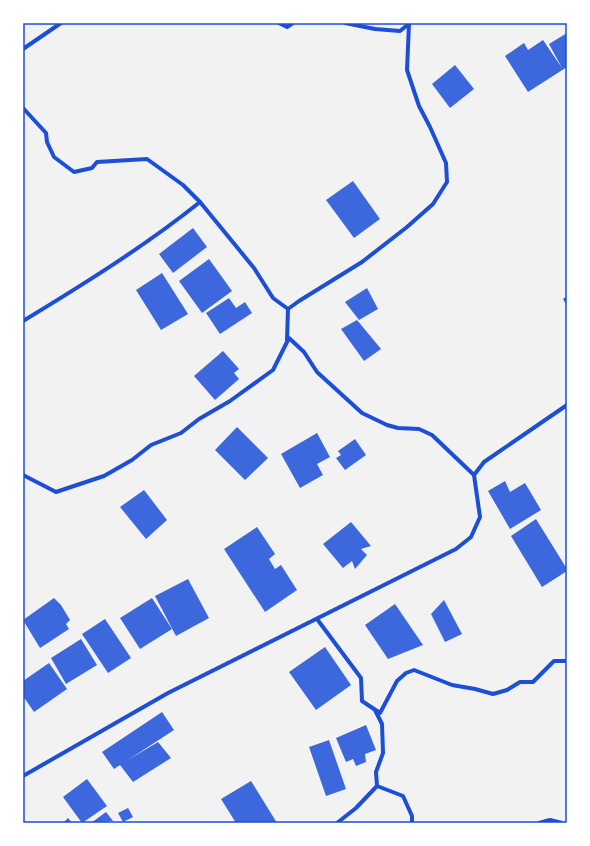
<svg xmlns="http://www.w3.org/2000/svg" width="590" height="846" viewBox="0 0 590 846" font-family="Barlow,sans-serif">
	<rect width="100%" height="100%" fill="#f2f2f2"/>
	<!-- building -->
	<g fill="#3d67dc">
		<polygon points="567,33 567,67 528,92 505,56 524,43 528,50 543,40 562,68 549,44"/>
		<polygon points="455,65 474,89 450,108 432,84"/>
		<polygon points="353,181 380,219 354,238 326,200"/>
		<polygon points="193,228 207,247 173,273 159,254"/>
		<polygon points="209,259 232,291 202,313 179,281"/>
		<polygon points="162,273 188,314 161,330 136,290"/>
		<polygon points="367,288 378,309 359,320 345,302"/>
		<polygon points="567,296 567,306 563,299"/>
		<polygon points="229,298 236,308 245,302 252,313 220,334 206,313"/>
		<polygon points="357,320 381,349 364,361 341,329"/>
		<polygon points="223,351 239,369 234,373 239,379 215,400 194,376"/>
		<polygon points="237,427 268,458 245,480 215,450"/>
		<polygon points="317,433 330,457 317,464 323,475 300,488 281,454"/>
		<polygon points="355,439 366,455 345,470 336,458 341,455 338,451"/>
		<polygon points="505,481 510,492 525,483 541,510 510,529 488,491"/>
		<polygon points="144,490 167,520 146,539 120,507"/>
		<polygon points="536,519 567,569 567,571 542,587 511,536"/>
		<polygon points="351,522 371,546 361,549 367,555 355,569 352,561 343,568 323,544"/>
		<polygon points="257,527 275,554 269,559 275,569 281,565 297,590 265,612 224,549"/>
		<polygon points="188,579 209,618 176,636 155,596"/>
		<polygon points="54,598 61,605 70,620 66,624 69,629 40,648 23,620"/>
		<polygon points="152,598 172,629 140,649 120,618"/>
		<polygon points="444,600 462,634 445,642 431,614"/>
		<polygon points="395,604 423,645 388,659 365,625"/>
		<polygon points="105,619 131,658 108,673 82,634"/>
		<polygon points="81,639 97,665 66,684 51,658"/>
		<polygon points="325,647 351,685 316,710 289,672"/>
		<polygon points="49,663 67,689 34,712 23,696 23,681"/>
		<polygon points="162,712 174,730 128,760 158,742 171,758 133,782 120,765 114,769 102,752"/>
		<polygon points="366,725 376,750 365,754 366,762 356,766 353,759 346,762 336,738"/>
		<polygon points="329,740 346,789 326,796 309,747"/>
		<polygon points="87,779 107,806 82,823 63,797"/>
		<polygon points="251,781 277,823 236,823 221,799"/>
		<polygon points="128,808 133,817 123,822 118,813"/>
		<polygon points="106,812 113,821 91,823"/>
		<polygon points="68,818 72,823 63,823"/>
	</g>
	<g fill="none" stroke-linecap="round" stroke-linejoin="round">
		<!-- minor -->
		<g stroke="#1d4ed8" stroke-width="4">
			<polyline points="279,23 287,27 293,23"/>
			<polyline points="345,23 375,29 400,31 410,23"/>
			<polyline points="23,49 61,23"/>
			<path d="M23,108L46,133L47,142L54,157L74,172L92,168L97,162L147,159L183,185L200,202C145,246 84,284 23,321"/>
			<polyline points="200,202 254,268 273,298 288,309 287,340"/>
			<polyline points="288,309 299,301 362,262 407,227 433,204 447,182 446,163 430,127 419,106 407,70 409,24"/>
			<polyline points="23,475 56,492 104,476 132,460 151,445 181,433 199,419 230,401 273,370 289,338 304,352 317,372 362,413 387,425 398,428 419,429 432,435 474,475"/>
			<polyline points="317,619 361,678 362,701 380,713 397,681 406,673 414,670 452,685 475,689 493,694 507,690 520,682 533,682 554,661 567,661"/>
			<polyline points="23,776 168,693 456,549 471,537 480,517 474,475 484,462 567,405"/>
			<polyline points="377,786 403,796 412,816 412,823"/>
			<polyline points="337,823 356,808 377,786 376,772 383,753 382,724 375,710"/>
			<polyline points="539,823 550,820 562,823"/>
		</g>
	</g>
	<!-- border -->
	<rect width="590" height="846" fill="none" stroke="#ffffff" stroke-width="48"/>
	<rect x="24" y="24" width="542" height="798" fill="none" stroke="#1d4ed8" stroke-width="1.5"/>
</svg>
